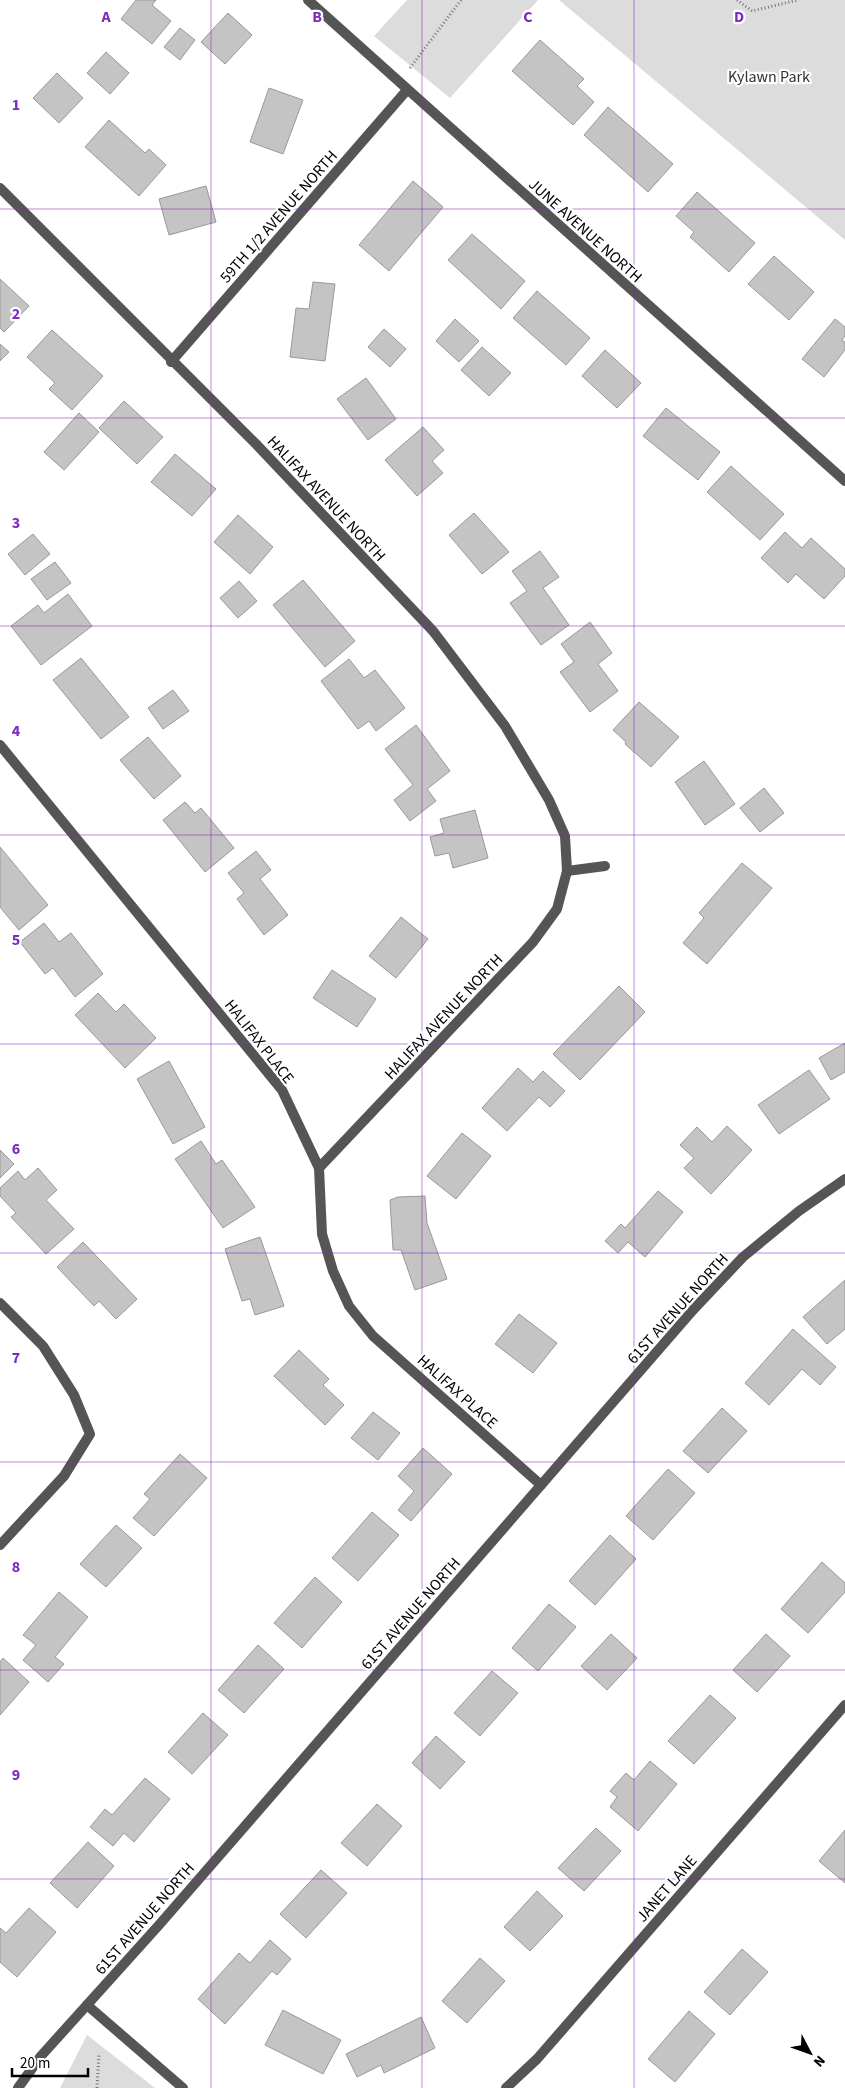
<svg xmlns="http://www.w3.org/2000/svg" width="845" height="2088" viewBox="0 0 845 2088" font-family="'Source Sans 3',sans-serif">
	<rect width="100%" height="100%" fill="#fff"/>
	<!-- green -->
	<g fill="#dcdcdc">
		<polygon points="407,0 538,0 450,98 374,36"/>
		<polygon points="559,0 845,0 845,240"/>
		<polygon points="87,2035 155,2088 60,2088"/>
	</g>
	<!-- building -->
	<g fill="#c4c4c4" stroke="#999">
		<polygon points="136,0 156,0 152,5 171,21 152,44 121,19"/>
		<polygon points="228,13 252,35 225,64 201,42"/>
		<polygon points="180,28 195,40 180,60 164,47"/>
		<polygon points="540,40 584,79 577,86 594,102 573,125 512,71"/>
		<polygon points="106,52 129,73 110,94 87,73"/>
		<polygon points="57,73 83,98 59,123 33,98"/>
		<polygon points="269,88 303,100 283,154 250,142"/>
		<polygon points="608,107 673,164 648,192 584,135"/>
		<polygon points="109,120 145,153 149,149 166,165 139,196 85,147"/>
		<polygon points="413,181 443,207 389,271 359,245"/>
		<polygon points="206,186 216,222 169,235 159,199"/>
		<polygon points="697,192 755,243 729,272 690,237 694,232 676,216"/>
		<polygon points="472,234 525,281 501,309 448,260"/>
		<polygon points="774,256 814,292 789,320 748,284"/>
		<polygon points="0,279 29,306 4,332 0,328"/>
		<polygon points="313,282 335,284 325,361 290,357 296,308 309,309"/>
		<polygon points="537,291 590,338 566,365 513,318"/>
		<polygon points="455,319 479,341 459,362 436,341"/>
		<polygon points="835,319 845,327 845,336 842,340 845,342 845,350 824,377 802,359"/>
		<polygon points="384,329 406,349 390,367 368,347"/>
		<polygon points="52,330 103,376 72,410 49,389 55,383 27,357"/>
		<polygon points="0,344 9,352 0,361"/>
		<polygon points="482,347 511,373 489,396 461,370"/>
		<polygon points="605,350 641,383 617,408 582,376"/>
		<polygon points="366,378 396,419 368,440 337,399"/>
		<polygon points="124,401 163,437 137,464 99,428"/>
		<polygon points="666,408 720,452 698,480 643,436"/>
		<polygon points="79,413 99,432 64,470 44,452"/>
		<polygon points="423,427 444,450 432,461 443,473 417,496 385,460"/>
		<polygon points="175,454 216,489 192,516 151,482"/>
		<polygon points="731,466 784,514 760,540 707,492"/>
		<polygon points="474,513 509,552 482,574 449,535"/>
		<polygon points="238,515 273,547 250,574 214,542"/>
		<polygon points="785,532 802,548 811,538 845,569 845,576 824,599 796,574 788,583 761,558"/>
		<polygon points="33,534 50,554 25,575 8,554"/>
		<polygon points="540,551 559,577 543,588 569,625 541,645 510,603 527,591 512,571"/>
		<polygon points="55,562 71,583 47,600 31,579"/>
		<polygon points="303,580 355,641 325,667 273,605"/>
		<polygon points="239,581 257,601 238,618 220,598"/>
		<polygon points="68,594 92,626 41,665 11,626 38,605 44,613"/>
		<polygon points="590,622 612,653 598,664 618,691 590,712 560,672 574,662 561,644"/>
		<polygon points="81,658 129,717 101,739 53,680"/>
		<polygon points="349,659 364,678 375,670 405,708 376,731 369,721 358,729 321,681"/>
		<polygon points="173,690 189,711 163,729 148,708"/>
		<polygon points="639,702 679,737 651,767 625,744 626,742 613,730"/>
		<polygon points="416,725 450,771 427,789 436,801 410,821 394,800 413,785 385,749"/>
		<polygon points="148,737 181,776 154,799 120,760"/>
		<polygon points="704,761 735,804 705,825 675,782"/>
		<polygon points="764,788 784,813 760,832 740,808"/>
		<polygon points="185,802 195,813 201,808 234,848 205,872 163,820"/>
		<polygon points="475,810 488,858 453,868 449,853 435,856 430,837 444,833 440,819"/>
		<polygon points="0,847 48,905 19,930 0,907"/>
		<polygon points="256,851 271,870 260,879 288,915 264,935 237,899 244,893 228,873"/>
		<polygon points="742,863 772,888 707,964 683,943 704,918 699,913"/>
		<polygon points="401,917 428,939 396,978 369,956"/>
		<polygon points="44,923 59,942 71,933 103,974 75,997 53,968 45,974 20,942"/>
		<polygon points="332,970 376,999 357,1027 313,998"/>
		<polygon points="619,986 645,1012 580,1080 553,1054"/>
		<polygon points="98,993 116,1012 124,1004 156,1038 125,1068 75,1015"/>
		<polygon points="845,1043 845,1072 831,1080 819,1058"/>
		<polygon points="169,1061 205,1127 173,1144 137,1079"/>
		<polygon points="518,1068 533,1082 543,1071 565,1091 550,1107 539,1097 507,1131 482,1108"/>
		<polygon points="809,1070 830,1099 779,1134 758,1105"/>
		<polygon points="727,1126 752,1150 711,1194 684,1168 694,1158 680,1145 697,1127 712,1142"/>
		<polygon points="462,1133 491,1156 456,1199 427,1176"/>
		<polygon points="201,1141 216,1164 222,1160 255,1207 223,1228 175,1159"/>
		<polygon points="0,1150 14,1164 0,1178"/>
		<polygon points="38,1168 57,1190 46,1200 74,1229 46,1254 11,1217 16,1213 0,1196 0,1188 18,1171 25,1180"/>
		<polygon points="658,1191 683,1212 645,1257 628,1242 618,1253 605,1241 621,1224 625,1228"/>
		<polygon points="425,1196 427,1223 447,1279 415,1290 401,1250 393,1250 390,1200 398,1197"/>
		<polygon points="260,1237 284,1306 255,1315 250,1299 242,1301 225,1249"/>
		<polygon points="83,1242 137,1299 116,1319 99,1301 94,1306 57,1267"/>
		<polygon points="845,1280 845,1329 827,1344 803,1317"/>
		<polygon points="519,1314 557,1343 533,1373 495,1344"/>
		<polygon points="793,1329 836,1367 820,1385 802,1369 769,1405 745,1383"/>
		<polygon points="299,1350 329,1379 323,1385 344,1405 325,1425 274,1376"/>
		<polygon points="722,1408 747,1431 708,1473 683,1451"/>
		<polygon points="373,1412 400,1433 378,1460 351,1438"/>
		<polygon points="423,1448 452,1474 411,1521 398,1510 414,1491 398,1476"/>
		<polygon points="180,1454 207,1478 154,1536 133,1518 150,1499 144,1494"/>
		<polygon points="668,1469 695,1493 653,1540 626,1516"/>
		<polygon points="372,1512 399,1535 358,1581 332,1558"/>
		<polygon points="116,1525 142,1548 106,1587 80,1564"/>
		<polygon points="610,1535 636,1559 595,1605 569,1581"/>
		<polygon points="822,1562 845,1583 845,1592 808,1633 781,1609"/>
		<polygon points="315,1577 342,1602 302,1648 274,1623"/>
		<polygon points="59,1592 88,1617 55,1657 64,1664 48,1682 23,1660 36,1645 23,1635"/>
		<polygon points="549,1604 576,1627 538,1671 512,1648"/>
		<polygon points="611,1634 637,1658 607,1690 581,1666"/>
		<polygon points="766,1634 790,1656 757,1692 733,1670"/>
		<polygon points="258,1645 284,1669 244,1713 218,1690"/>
		<polygon points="3,1658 29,1682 0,1715 0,1662"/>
		<polygon points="492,1671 518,1693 480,1736 454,1713"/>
		<polygon points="710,1695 736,1718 694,1764 668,1741"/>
		<polygon points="203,1713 228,1735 192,1774 168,1752"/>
		<polygon points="436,1736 465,1762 440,1789 412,1763"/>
		<polygon points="650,1761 677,1784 638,1831 610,1807 617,1797 610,1791 626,1773 634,1780"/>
		<polygon points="145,1778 170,1799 134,1842 124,1833 113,1846 90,1827 105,1809 112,1815"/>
		<polygon points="377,1804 402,1826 367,1866 341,1843"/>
		<polygon points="596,1828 621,1851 584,1891 558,1868"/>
		<polygon points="845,1830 845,1883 819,1861"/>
		<polygon points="88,1842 114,1866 77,1908 50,1883"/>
		<polygon points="321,1870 347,1893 306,1938 280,1914"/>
		<polygon points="537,1891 563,1916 530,1951 504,1927"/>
		<polygon points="29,1908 56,1932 17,1977 0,1962 0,1928 6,1933"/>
		<polygon points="270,1940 291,1959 277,1975 272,1971 225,2024 198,1999 239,1953 250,1963"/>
		<polygon points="742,1949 768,1972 730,2015 704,1992"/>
		<polygon points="480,1958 505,1981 467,2023 442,2001"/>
		<polygon points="283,2010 341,2040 323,2074 265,2045"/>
		<polygon points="689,2011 715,2034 675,2082 648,2059"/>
		<polygon points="421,2017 435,2048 384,2073 381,2065 357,2077 346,2054"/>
	</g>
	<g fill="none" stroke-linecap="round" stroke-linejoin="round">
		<!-- path -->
		<g stroke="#777" stroke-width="3" stroke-dasharray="1 2.5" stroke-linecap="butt">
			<polyline points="737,0 752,11 798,0"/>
			<polyline points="410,68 461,0"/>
			<polyline points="97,2088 99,2053"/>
		</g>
		<!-- minor -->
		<g stroke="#555" stroke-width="10">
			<polyline points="0,188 256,444 433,631 505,726 549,800 565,836 567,871 557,909 533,942 319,1168"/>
			<polyline points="171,362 407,90"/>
			<polyline points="0,745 282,1090 319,1168 322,1234 333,1271 349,1306 373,1336 541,1485"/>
			<polyline points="567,871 605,866"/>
			<polyline points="0,1303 43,1346 74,1395 90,1434 64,1476 0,1545"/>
			<polyline points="87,2005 183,2088"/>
			<polyline points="18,2088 41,2056 159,1925 693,1310 743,1257 799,1211 845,1179"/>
			<polyline points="506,2088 537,2059 845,1705"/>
		</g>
		<!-- tertiary -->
		<polyline stroke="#555" stroke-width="10" points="308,0 845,481"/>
	</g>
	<!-- grid -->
	<path fill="none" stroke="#7b2cbf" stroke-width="1" stroke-opacity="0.55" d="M211,0V2088M422,0V2088M634,0V2088M0,209H845M0,418H845M0,626H845M0,835H845M0,1044H845M0,1253H845M0,1462H845M0,1670H845M0,1879H845"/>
	<g text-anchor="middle" stroke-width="4.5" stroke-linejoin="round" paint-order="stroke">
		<!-- park labels -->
		<g font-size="16" fill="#333" stroke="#fff">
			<text x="769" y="82">Kylawn Park</text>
		</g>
		<!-- street labels -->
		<g font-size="16" fill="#000" stroke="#fff">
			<text transform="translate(278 216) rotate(-49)" y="6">59TH 1/2 AVENUE NORTH</text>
			<text transform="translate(586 230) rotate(42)" y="6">JUNE AVENUE NORTH</text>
			<text transform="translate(327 498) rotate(47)" y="6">HALIFAX AVENUE NORTH</text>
			<text transform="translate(443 1016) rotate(-47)" y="6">HALIFAX AVENUE NORTH</text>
			<text transform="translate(260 1041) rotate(52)" y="6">HALIFAX PLACE</text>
			<text transform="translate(677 1308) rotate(-48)" y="6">61ST AVENUE NORTH</text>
			<text transform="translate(458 1391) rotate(42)" y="6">HALIFAX PLACE</text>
			<text transform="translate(410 1613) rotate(-49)" y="6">61ST AVENUE NORTH</text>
			<text transform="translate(666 1888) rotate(-49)" y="6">JANET LANE</text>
			<text transform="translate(144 1918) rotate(-49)" y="6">61ST AVENUE NORTH</text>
		</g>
	</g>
	<g font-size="16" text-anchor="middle" font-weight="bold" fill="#7b2cbf" stroke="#fff" stroke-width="4.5" stroke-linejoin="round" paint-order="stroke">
		<text x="106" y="22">A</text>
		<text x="317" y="22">B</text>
		<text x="528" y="22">C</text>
		<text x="739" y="22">D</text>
		<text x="16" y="110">1</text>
		<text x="16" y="319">2</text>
		<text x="16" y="528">3</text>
		<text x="16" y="736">4</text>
		<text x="16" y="945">5</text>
		<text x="16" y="1154">6</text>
		<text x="16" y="1363">7</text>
		<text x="16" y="1572">8</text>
		<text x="16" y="1780">9</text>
	</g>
	<!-- north arrow -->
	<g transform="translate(810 2053) rotate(131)" stroke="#ffffff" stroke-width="4" paint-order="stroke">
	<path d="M0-4L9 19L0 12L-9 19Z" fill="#000000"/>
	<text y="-8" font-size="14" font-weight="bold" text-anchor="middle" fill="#000000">N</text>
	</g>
	<!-- scale -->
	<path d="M12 2068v8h76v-8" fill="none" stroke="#000000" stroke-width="2.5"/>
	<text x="20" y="2068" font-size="15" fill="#000000" stroke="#ffffff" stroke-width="4" paint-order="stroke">20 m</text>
</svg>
